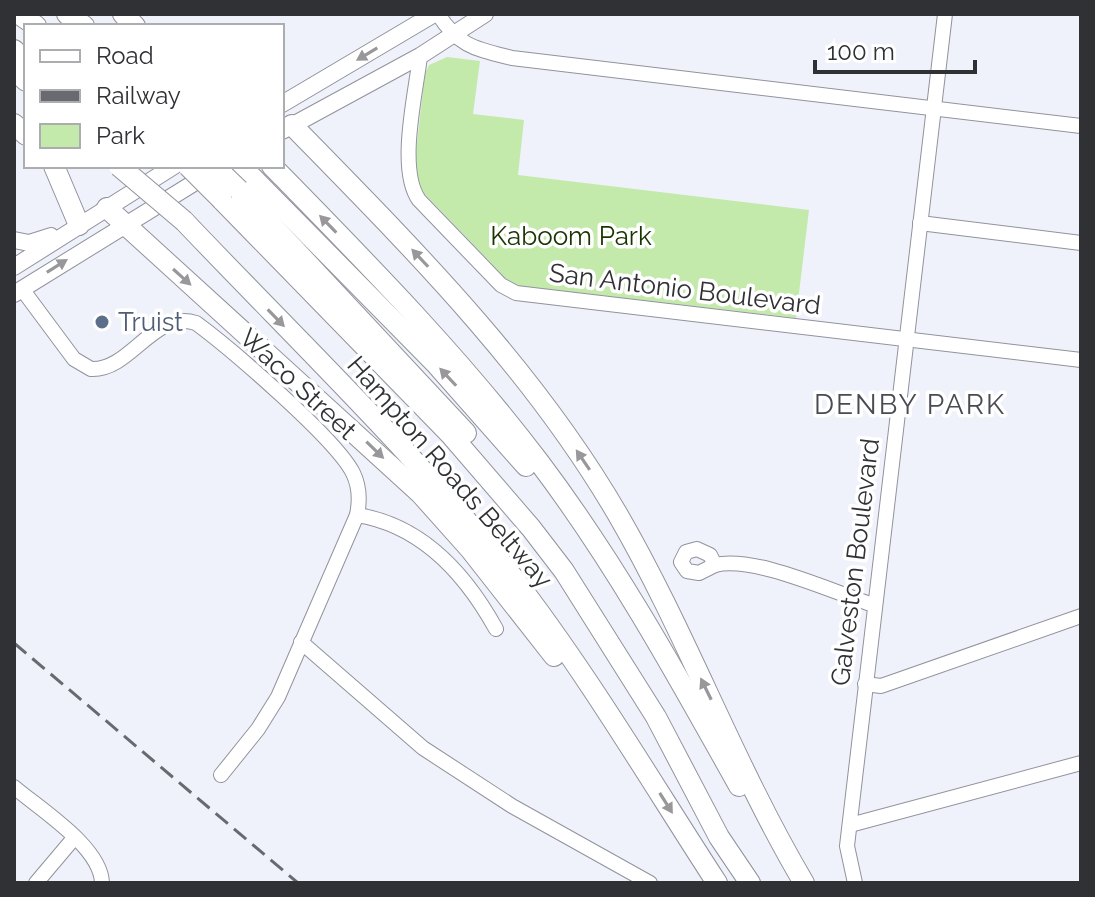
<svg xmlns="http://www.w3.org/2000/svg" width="1095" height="897" viewBox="0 0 1095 897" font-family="Raleway,sans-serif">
	<rect width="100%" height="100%" fill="#f0f2fb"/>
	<!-- green -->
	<polygon fill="#c3eaab" points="447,57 480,61 473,114 524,120 518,175 809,210 796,318 512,285 418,187 414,169 425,73 429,65"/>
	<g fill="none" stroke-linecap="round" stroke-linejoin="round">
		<defs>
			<g id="minor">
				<path d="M438,14C459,47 476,49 512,58L1081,126"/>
				<path d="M420,56C416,93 397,169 419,200L501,285L516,293L1081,360"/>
				<polyline points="920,223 1081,243"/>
				<path d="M22,289L74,359L91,369C131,371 154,309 196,323C230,348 336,439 353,473C360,487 360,500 357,515L278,697L258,729L221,775"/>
				<path d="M357,515C422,525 465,573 496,629"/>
				<polygon points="697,549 710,555 715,565 699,573 687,571 681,562 686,552"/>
				<path d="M715,565C755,555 834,593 874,605"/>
				<polyline points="301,642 423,748 512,806 650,883"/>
				<polyline points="865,684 881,686 1081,616"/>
				<path d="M14,787C41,810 101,847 102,883"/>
				<polyline points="850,825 1081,763"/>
				<polyline points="36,883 74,838"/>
				<polyline points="855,883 847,846 945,14"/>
			</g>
			<g id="major">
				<polyline points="282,104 434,14"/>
				<polyline points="282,131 420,56 485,14"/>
				<polyline points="14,240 29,243 51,236"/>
				<polyline points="14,267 174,166"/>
				<polyline points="14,294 210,173"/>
			</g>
			<g id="highway">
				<polyline points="19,14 36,26"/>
				<polyline points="67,14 84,26"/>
				<polyline points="123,14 135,26"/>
				<polyline points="14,50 26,63"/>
				<polyline points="14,70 26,81"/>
				<polyline points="14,124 26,135"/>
				<path d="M292,125C411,247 532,367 618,515C687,634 734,765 804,883"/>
				<polyline points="54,166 79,225"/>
				<polyline points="241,166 435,363 526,466"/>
				<path d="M272,166C365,261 459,356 539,462C616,564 677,675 739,786"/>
				<polyline points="239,190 466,433"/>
				<polyline points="222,200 450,434 531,528 564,571 656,717 719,837 750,883"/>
				<polyline points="107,208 420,493 470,549 554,656"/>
				<path d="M184,221C294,337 413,450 512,576C587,673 650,780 717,883"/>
			</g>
		</defs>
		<!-- minor casing -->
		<use href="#minor" stroke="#91939c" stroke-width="16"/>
		<!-- major casing -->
		<use href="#major" stroke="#91939c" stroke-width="18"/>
		<!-- highway casing -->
		<use href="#highway" stroke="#91939c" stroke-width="22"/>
		<!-- minor -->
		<use href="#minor" stroke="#fff" stroke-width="14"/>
		<!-- major -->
		<use href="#major" stroke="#fff" stroke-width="16"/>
		<!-- highway -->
		<use href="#highway" stroke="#fff" stroke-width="20"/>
		<!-- rail -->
		<polyline stroke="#696a6f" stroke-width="3" stroke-dasharray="16 8" stroke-linecap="butt" points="14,643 298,883"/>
		<defs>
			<g id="highway-bridge">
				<polyline points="119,166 184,221"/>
				<polyline points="188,166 222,200"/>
				<polyline points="214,166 239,190"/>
			</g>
		</defs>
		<!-- highway-bridge casing -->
		<use href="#highway-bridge" stroke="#91939c" stroke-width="22" stroke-linecap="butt"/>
		<!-- highway-bridge -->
		<use href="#highway-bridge" stroke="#fff" stroke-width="20"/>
	</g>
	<!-- one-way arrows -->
	<defs><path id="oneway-solid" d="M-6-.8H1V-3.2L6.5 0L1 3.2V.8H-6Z" transform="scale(2)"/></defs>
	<g fill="#98989a">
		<use href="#oneway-solid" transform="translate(367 54) rotate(149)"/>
		<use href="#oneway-solid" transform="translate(328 224) rotate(-134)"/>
		<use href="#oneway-solid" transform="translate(420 258) rotate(-133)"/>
		<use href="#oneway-solid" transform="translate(57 266) rotate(-32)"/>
		<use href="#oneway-solid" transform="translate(182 277) rotate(42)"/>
		<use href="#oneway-solid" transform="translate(276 318) rotate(46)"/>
		<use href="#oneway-solid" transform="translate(448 377) rotate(-133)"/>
		<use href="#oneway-solid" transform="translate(375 450) rotate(44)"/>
		<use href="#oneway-solid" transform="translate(583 460) rotate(-124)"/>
		<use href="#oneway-solid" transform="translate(706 689) rotate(-116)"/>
		<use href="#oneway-solid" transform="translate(666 803) rotate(58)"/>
	</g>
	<!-- markers -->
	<circle fill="#5c6f8a" stroke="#fff" stroke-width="3" cx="102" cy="322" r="8"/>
	<g text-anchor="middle" stroke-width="7" stroke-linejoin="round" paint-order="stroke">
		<!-- park labels -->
		<g font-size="26" fill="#1a3401" stroke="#fff">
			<text x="571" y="245">Kaboom Park</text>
		</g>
		<!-- street labels -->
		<g font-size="26" fill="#303134" stroke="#fff">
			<text transform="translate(685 289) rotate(7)" y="9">San Antonio Boulevard</text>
			<text transform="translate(298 384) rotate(43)" y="9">Waco Street</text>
			<text transform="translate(450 472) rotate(49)" y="9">Hampton Roads Beltway</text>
			<text transform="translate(855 562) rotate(-83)" y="9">Galveston Boulevard</text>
		</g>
		<!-- service labels -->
		<g font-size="26" fill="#4e5e75" stroke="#fff" text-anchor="start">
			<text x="118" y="331">Truist</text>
		</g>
		<!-- neighbourhood labels -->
		<g font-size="28" letter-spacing="2" fill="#494a52" stroke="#fff">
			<text x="910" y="414">DENBY PARK</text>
		</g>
	</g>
	<!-- border -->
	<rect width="1095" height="897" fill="none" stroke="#303134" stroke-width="32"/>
	<!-- legend -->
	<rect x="24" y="24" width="260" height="144" fill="#ffffff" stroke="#acadae" stroke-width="2"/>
	<rect x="40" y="50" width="40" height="12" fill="#ffffff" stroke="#acadae" stroke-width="2"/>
	<text x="96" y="64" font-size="24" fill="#303134">Road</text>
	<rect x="40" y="90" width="40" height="12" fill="#696a6f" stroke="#acadae" stroke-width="2"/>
	<text x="96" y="104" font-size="24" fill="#303134">Railway</text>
	<rect x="40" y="124" width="40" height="24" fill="#c3eaab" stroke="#acadae" stroke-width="2"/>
	<text x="96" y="144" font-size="24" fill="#303134">Park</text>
	<!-- scale -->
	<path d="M815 60v12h160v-12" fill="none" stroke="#303134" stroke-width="4"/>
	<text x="827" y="60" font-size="24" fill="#303134" stroke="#ffffff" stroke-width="6" paint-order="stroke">100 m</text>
</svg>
